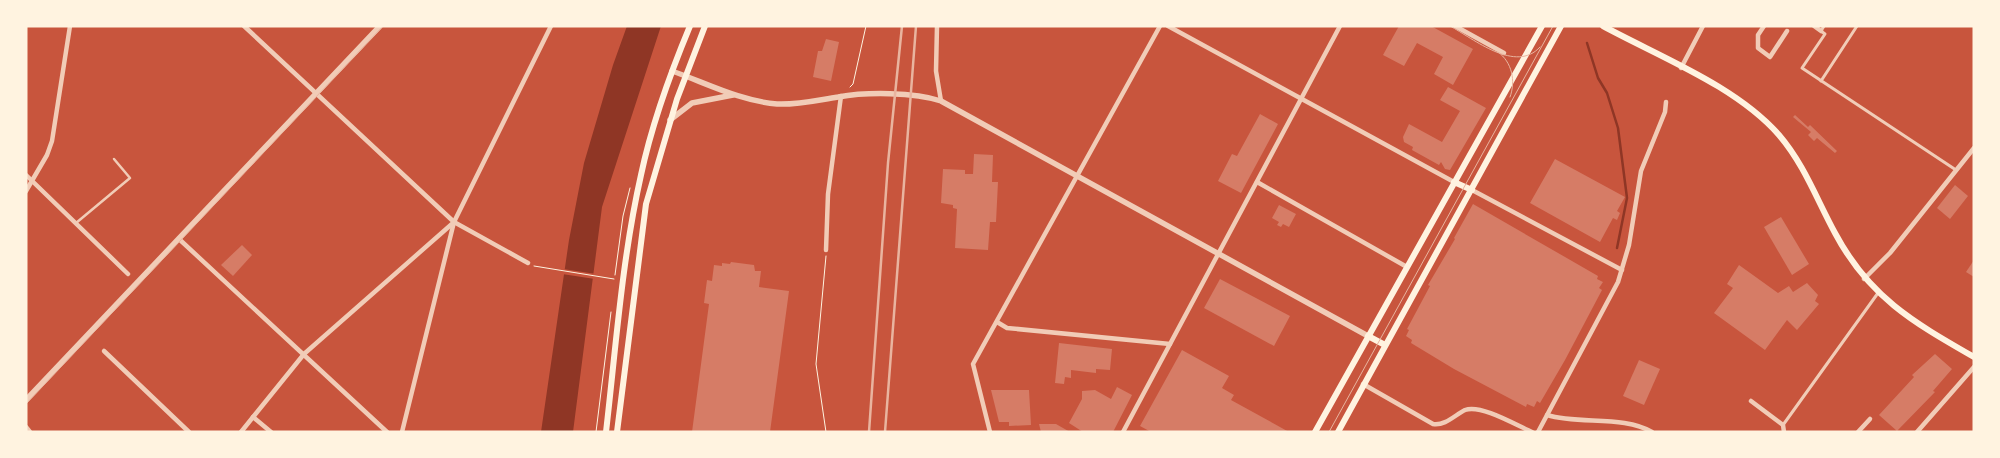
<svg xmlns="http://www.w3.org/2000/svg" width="2000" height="458" viewBox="0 0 2000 458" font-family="Karla,sans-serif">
	<rect width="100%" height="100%" fill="#c8553d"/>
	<!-- water -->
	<polygon fill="#8f3625" points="627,26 661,26 602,207 573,432 541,432 569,240 584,163 613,65"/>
	<!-- pier -->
	<polygon fill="#c8553d" points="563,269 596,274 595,279 562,274"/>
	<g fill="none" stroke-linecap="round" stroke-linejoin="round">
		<!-- stream -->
		<polyline stroke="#8f3625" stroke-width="2.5" points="1587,43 1598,78 1607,93 1618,128 1627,198 1617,248"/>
	</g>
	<!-- building -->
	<g fill="#d67c66">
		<polygon points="1399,26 1431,26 1473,49 1453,85 1434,74 1443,57 1417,43 1404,66 1383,55"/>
		<polygon points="826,39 839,42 831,81 813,77 818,51 822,51"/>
		<polygon points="1448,87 1486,108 1450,170 1445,169 1441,162 1439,165 1412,150 1413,147 1404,142 1403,137 1409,124 1442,142 1460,111 1440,100"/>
		<polygon points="1260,114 1278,124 1241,193 1218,181 1232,154 1237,156"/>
		<polygon points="1795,115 1808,127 1810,125 1837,151 1835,153 1817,138 1814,141 1808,135 1811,132 1793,117"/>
		<polygon points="974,154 993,155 992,182 998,182 996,222 990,222 988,250 955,248 957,209 953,208 953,205 941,203 943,169 965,170 965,174 973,174"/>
		<polygon points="1555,159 1625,197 1617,211 1620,213 1617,220 1613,218 1600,242 1530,203"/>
		<polygon points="1955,185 1968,196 1950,219 1937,208"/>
		<polygon points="1473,204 1598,276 1597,279 1603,282 1599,288 1602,290 1565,360 1540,403 1537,401 1534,407 1527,404 1526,407 1454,369 1411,343 1412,340 1406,336 1409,330 1407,329 1430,286 1428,285 1455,239 1454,238"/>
		<polygon points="1279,205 1296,214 1289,227 1283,224 1281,227 1277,225 1279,222 1272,218"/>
		<polygon points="1781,217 1809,264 1792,275 1764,227"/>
		<polygon points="242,245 252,255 233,276 221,265"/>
		<polygon points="1974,260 1974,277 1966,272"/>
		<polygon points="731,262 754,265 755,271 761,271 759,287 789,291 770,432 692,432 709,304 704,303 707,280 712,281 714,265 722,266 722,263 730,264"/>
		<polygon points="1739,265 1778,293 1789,286 1793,292 1807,283 1818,295 1815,301 1819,304 1797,330 1787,320 1765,350 1714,313 1733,288 1727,284"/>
		<polygon points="1220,279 1290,316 1274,346 1204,308"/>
		<polygon points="1059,343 1112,349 1110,370 1096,369 1096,373 1071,370 1071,378 1065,377 1064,384 1055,383"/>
		<polygon points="1182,350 1229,376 1222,388 1234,395 1231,400 1289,432 1151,432 1140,426"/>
		<polygon points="1935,354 1952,369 1933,391 1935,392 1897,431 1879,415 1914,377 1912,375"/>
		<polygon points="1639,360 1660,369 1644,405 1623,396"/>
		<polygon points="1117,387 1132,395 1113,432 1083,432 1069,423 1082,399 1082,391 1095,390 1111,399"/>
		<polygon points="991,390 1029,390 1031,425 1009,426 1009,422 999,422"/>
		<polygon points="1039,424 1056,424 1070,432 1041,432"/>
	</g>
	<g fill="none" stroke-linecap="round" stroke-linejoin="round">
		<!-- path -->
		<g stroke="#fff3e0" stroke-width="1">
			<polyline points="850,87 853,84 866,26"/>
			<polyline points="826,256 816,364 826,432"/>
			<polyline points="534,266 614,279"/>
			<polyline points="615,275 623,216 630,188"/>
			<polyline points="596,432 611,312"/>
		</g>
		<!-- service -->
		<polyline stroke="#f1ccb7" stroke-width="2.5" points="76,223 130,178 114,159"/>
		<!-- pedestrian -->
		<g stroke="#f1ccb7" stroke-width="3">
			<polyline points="1824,26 1821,31 1825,34 1802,68 1956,170"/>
			<polyline points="1821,81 1857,26"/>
			<polyline points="1783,425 1878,293"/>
		</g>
		<!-- minor -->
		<g stroke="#f1ccb7" stroke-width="4.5">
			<polyline points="244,26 454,222 528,263"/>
			<polyline points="937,26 936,71 941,101"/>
			<polyline points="1168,26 1454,182"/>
			<polyline points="1455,26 1504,53"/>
			<polyline points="1764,26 1758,35 1758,48 1770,57 1787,31"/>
			<polyline points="1814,26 1821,31"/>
			<polyline points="1681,68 1703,26"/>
			<polyline points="26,175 128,274"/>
			<polyline points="1257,182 1407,267"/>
			<polyline points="1472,190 1622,270"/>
			<polyline points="26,191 47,155 52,141 70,26"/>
			<polyline points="179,239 387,432"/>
			<polyline points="826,250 828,194 841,96"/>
			<polyline points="1864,279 1890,253 1974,148"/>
			<polyline points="997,322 1007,328 1170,344"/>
			<polyline points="104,351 189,432"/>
			<path d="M1363,384L1433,424C1445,426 1455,415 1465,410C1481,404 1516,425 1532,432"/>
			<polyline points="1751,401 1783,425 1784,432"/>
			<path d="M1547,415C1579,425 1624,415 1652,432"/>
			<polyline points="253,417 271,432"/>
			<polyline points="26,427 30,432"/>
			<polyline points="241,432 304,354 453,223"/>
			<polyline points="402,432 454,222 551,26"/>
			<polyline points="990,432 973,364 1160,26"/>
			<polyline points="1123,432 1340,26"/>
			<polyline points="1538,432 1618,282 1629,245 1641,171 1665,112 1666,102"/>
			<polyline points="1858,432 1870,419"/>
			<polyline points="1917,432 1974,367"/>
		</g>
		<!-- tertiary -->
		<g stroke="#f1ccb7" stroke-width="5.5">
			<path d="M672,71C706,83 740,101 777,104C798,105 818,100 838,97C866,92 914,92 941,101L1368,336"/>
			<polyline points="670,120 692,103 733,95"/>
			<polyline points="26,400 380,26"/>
		</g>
		<!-- secondary -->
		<g stroke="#fff3e0" stroke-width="6">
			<path d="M1603,26C1660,57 1736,86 1779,135C1804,164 1817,200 1835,233C1869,297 1913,322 1974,357"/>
			<polyline points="1454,182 1472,190"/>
			<polyline points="1368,336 1385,345"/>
			<path d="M606,432C616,346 622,259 641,175C652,123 670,74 690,26"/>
			<polyline points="617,432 646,204 677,99 705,26"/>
			<polyline points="1315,432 1542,26"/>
			<polyline points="1338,432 1561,26"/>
		</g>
		<!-- tram -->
		<g stroke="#e9b49f" stroke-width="1">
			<path d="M1450,26C1474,39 1516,74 1540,47"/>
			<path d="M1498,52C1512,62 1516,81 1510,97"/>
			<polyline points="26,404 383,26"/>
			<polyline points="1329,432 1553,26"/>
		</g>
		<!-- rail -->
		<g stroke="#e9b49f" stroke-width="2.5">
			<polyline points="869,432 888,163 902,26"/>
			<polyline points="885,432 916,26"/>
		</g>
	</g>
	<!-- border -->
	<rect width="2000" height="458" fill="none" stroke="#fff3e0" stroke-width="55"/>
</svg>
